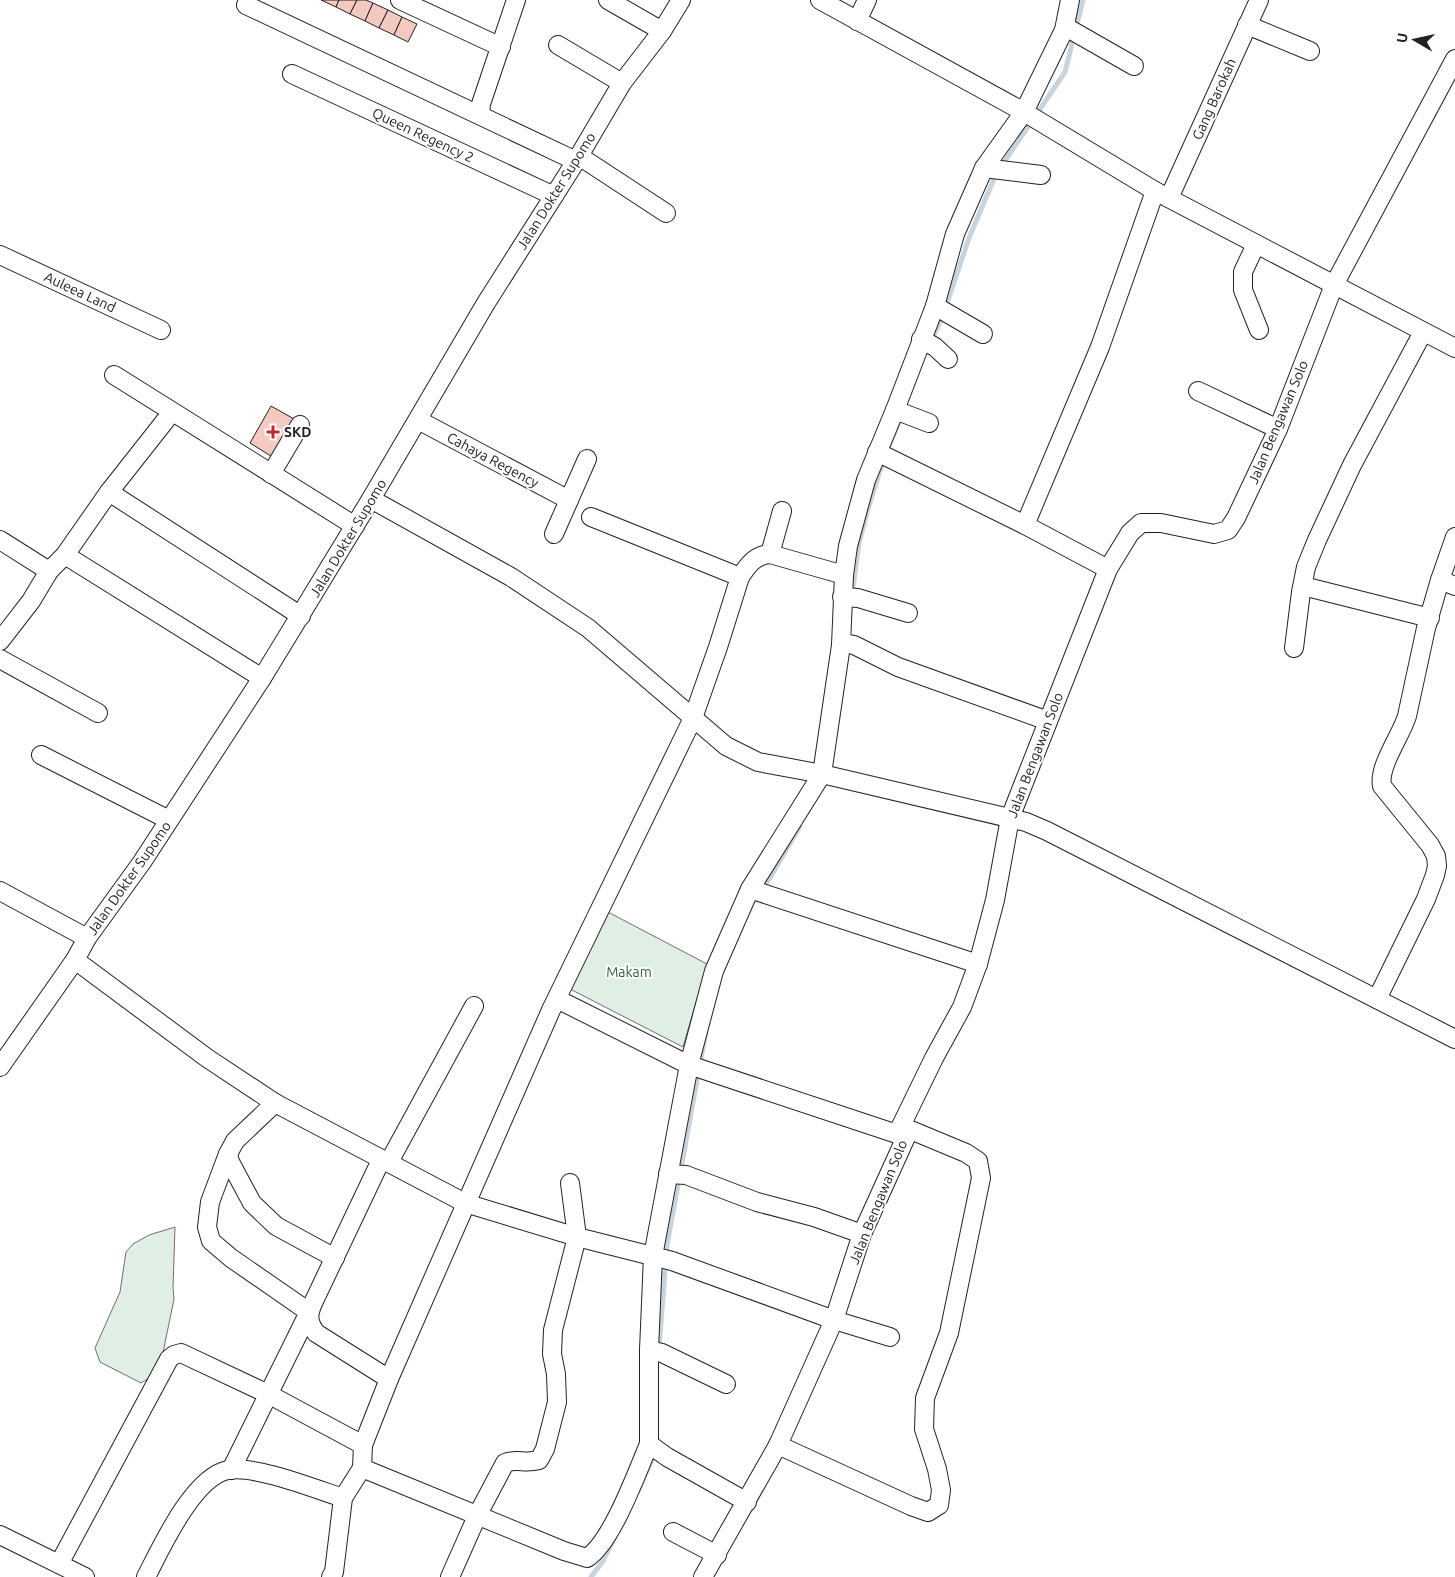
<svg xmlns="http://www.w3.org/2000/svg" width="1455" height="1577" viewBox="0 0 1455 1577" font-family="Ubuntu,sans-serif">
	<rect width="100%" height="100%" fill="#fff"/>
	<!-- green -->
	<g fill="#e0efe3" stroke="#6f6f6f">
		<polygon points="608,912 707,964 683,1047 568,988"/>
		<polygon points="175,1227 173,1288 174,1299 159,1372 141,1383 100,1362 95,1348 120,1292 126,1252 133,1244 149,1235"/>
	</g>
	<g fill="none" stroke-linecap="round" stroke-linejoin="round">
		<!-- stream -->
		<g stroke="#c7d3dd" stroke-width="5">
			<polyline points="931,341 942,318 969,238 996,174 1065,72 1083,0"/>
			<polyline points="852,596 859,543 868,509 883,461 901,417"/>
			<polyline points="762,889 770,878 800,826"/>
			<polyline points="659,1348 667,1245 706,1031"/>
			<polyline points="638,1491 654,1455"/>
			<polyline points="591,1577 603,1561 614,1539"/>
		</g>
	</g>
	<!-- building -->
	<g fill="#f3c9c0" stroke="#222">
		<polygon points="321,0 339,0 336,7"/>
		<polygon points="339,0 357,0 350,14 336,7"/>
		<polygon points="357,0 366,0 373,3 365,21 350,14"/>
		<polygon points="373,3 388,10 379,28 365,21"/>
		<polygon points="388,10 402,17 394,35 379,28"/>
		<polygon points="402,17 417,24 408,42 394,35"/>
		<polygon points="271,406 296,420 274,458 250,443"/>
	</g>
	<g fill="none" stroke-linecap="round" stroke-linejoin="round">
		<defs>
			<g id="minor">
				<polyline points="400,0 501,47"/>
				<polyline points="608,0 662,31"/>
				<polyline points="820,0 1024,112 1155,191 1455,348"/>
				<polyline points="246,5 576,161"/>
				<polyline points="857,21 867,0"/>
				<polyline points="1247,25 1310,51"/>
				<polyline points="1064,30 1071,30 1134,66"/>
				<polyline points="558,45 622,83"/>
				<polyline points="292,74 554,196"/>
				<polyline points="480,115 481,104 516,0"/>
				<polyline points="579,156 666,213"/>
				<polyline points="984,168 1041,175"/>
				<polyline points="1169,198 1259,0"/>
				<polyline points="1256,244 1243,272 1243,290 1259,330"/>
				<polyline points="0,255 161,330"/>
				<polyline points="935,306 983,334"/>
				<polyline points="921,339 935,347 948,359"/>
				<polyline points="114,375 355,526"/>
				<polyline points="1198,391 1278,429"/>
				<polyline points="895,410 929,423"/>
				<polyline points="418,420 569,500"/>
				<polyline points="877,452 1025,525 1108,569"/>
				<polyline points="271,474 300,425"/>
				<polyline points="109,492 301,616"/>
				<polyline points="371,499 511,577 588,628 726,746 758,762 822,774 1026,822 1047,831 1455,1039"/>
				<polyline points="1025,525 1100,347 1155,191"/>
				<polyline points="554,534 587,459"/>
				<polyline points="1455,537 1440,580 1455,586"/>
				<polyline points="0,540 49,571"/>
				<polyline points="770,554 782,511"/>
				<polyline points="65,555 262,678"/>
				<path d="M740,577C748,565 755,555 770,554L844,575"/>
				<polyline points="1303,586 1430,618"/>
				<polyline points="842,597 858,598 908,613"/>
				<polyline points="0,641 31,601 49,571 65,555 109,492 172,412"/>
				<polyline points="841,645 844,643 854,645 898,667 1048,721"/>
				<polyline points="1294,648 1301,592 1306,567 1317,540 1352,465 1423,332"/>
				<polyline points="0,659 98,713"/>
				<polyline points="41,755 169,820"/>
				<polyline points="750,889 978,964"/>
				<polyline points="0,891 87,938"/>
				<polyline points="75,960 207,1058 275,1103 465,1203 577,1237 672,1261 834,1320 890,1337"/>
				<polyline points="557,999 689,1065 906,1137"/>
				<path d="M1377,999L1426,899L1435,875L1437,866L1436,856L1430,845L1382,786C1378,766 1401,736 1407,716L1426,628L1440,580"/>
				<polyline points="0,1067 75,960 87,938 142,862 262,678 371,499 486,303 576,161 622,83 662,31 681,0"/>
				<polyline points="275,1103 235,1141 228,1154 230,1162 252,1203 276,1226 335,1258"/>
				<polyline points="228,1154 210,1202 207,1227 211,1241 231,1258 309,1312 231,1470"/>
				<path d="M381,1160L314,1301C308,1314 307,1321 316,1333L389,1379"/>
				<polyline points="389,1162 474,1006"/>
				<polyline points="668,1174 686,1175 757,1202 814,1217 862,1234"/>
				<polyline points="649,1350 662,1353 726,1384"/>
				<polyline points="778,1445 911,1506 928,1512 939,1505 941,1490 937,1469 924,1429 925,1398 949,1333 981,1178 978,1161 966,1153 901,1126"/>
				<path d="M362,1468L564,1551L587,1558C612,1542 637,1472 649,1444"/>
				<polyline points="747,1502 667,1457 649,1444 649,1350 653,1256 689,1065 714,971 750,889 822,774 841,645 844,575 848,546 866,480 895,410 935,306 955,234 984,168 1024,112 1064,30 1070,0"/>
				<polyline points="673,1532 717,1555"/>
				<polyline points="0,1535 85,1577"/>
				<polyline points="59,1564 169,1359 174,1355 181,1353 268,1394 363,1445"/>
				<path d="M146,1577C161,1548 193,1477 228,1470C255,1465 315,1489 343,1498"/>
				<polyline points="331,1577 334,1572 343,1498 362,1468 363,1445 389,1379 551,1010 693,718 718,647 740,577 591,517"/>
				<path d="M450,1577L478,1514L505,1463C518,1458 524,1464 539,1460L545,1449L557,1402L556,1374L552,1354L553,1330L577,1237L570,1183"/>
				<polyline points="703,1577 778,1445 834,1320 862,1234 906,1137 901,1126 934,1058 962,1007 978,964 995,900 1010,818 1108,569 1130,533 1141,523 1161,523 1214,534 1228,530 1236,518 1278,429 1334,285 1455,59"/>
			</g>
		</defs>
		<!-- minor casing -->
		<use href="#minor" stroke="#222" stroke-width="20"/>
		<!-- minor -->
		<use href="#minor" stroke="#fff" stroke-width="18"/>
	</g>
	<!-- markers -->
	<path fill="#c62828" stroke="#fff" stroke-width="2" d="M270.5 424.5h5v5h5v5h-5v5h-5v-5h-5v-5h5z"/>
	<g text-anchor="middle" stroke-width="4" stroke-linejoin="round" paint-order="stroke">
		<!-- street labels -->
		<g font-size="14" fill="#222" stroke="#fff">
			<text transform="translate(1214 99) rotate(-66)" y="5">Gang Barokah</text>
			<text transform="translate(423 135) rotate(25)" y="5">Queen Regency 2</text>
			<text transform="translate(556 191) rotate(-58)" y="5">Jalan Dokter Supomo</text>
			<text transform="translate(80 292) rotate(25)" y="5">Auleea Land</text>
			<text transform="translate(1278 422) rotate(-67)" y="5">Jalan Bengawan Solo</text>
			<text transform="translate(493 460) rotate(28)" y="5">Cahaya Regency</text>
			<text transform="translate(348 538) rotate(-59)" y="5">Jalan Dokter Supomo</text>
			<text transform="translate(1035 755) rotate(-69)" y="5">Jalan Bengawan Solo</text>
			<text transform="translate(129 878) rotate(-55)" y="5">Jalan Dokter Supomo</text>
			<text transform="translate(878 1202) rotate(-68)" y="5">Jalan Bengawan Solo</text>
		</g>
		<!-- poi labels -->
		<g font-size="14" font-weight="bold" fill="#222" stroke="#fff" text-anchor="start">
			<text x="284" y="437">SKD</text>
		</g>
		<!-- park labels -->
		<g font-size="14" fill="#2f5e38" stroke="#fff">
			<text x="629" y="977">Makam</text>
		</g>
	</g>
	<!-- north arrow -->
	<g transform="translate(1415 40) rotate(279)" stroke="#ffffff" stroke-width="4" paint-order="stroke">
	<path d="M0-4L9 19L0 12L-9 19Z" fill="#222222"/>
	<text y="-8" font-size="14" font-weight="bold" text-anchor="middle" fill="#222222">U</text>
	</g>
</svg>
